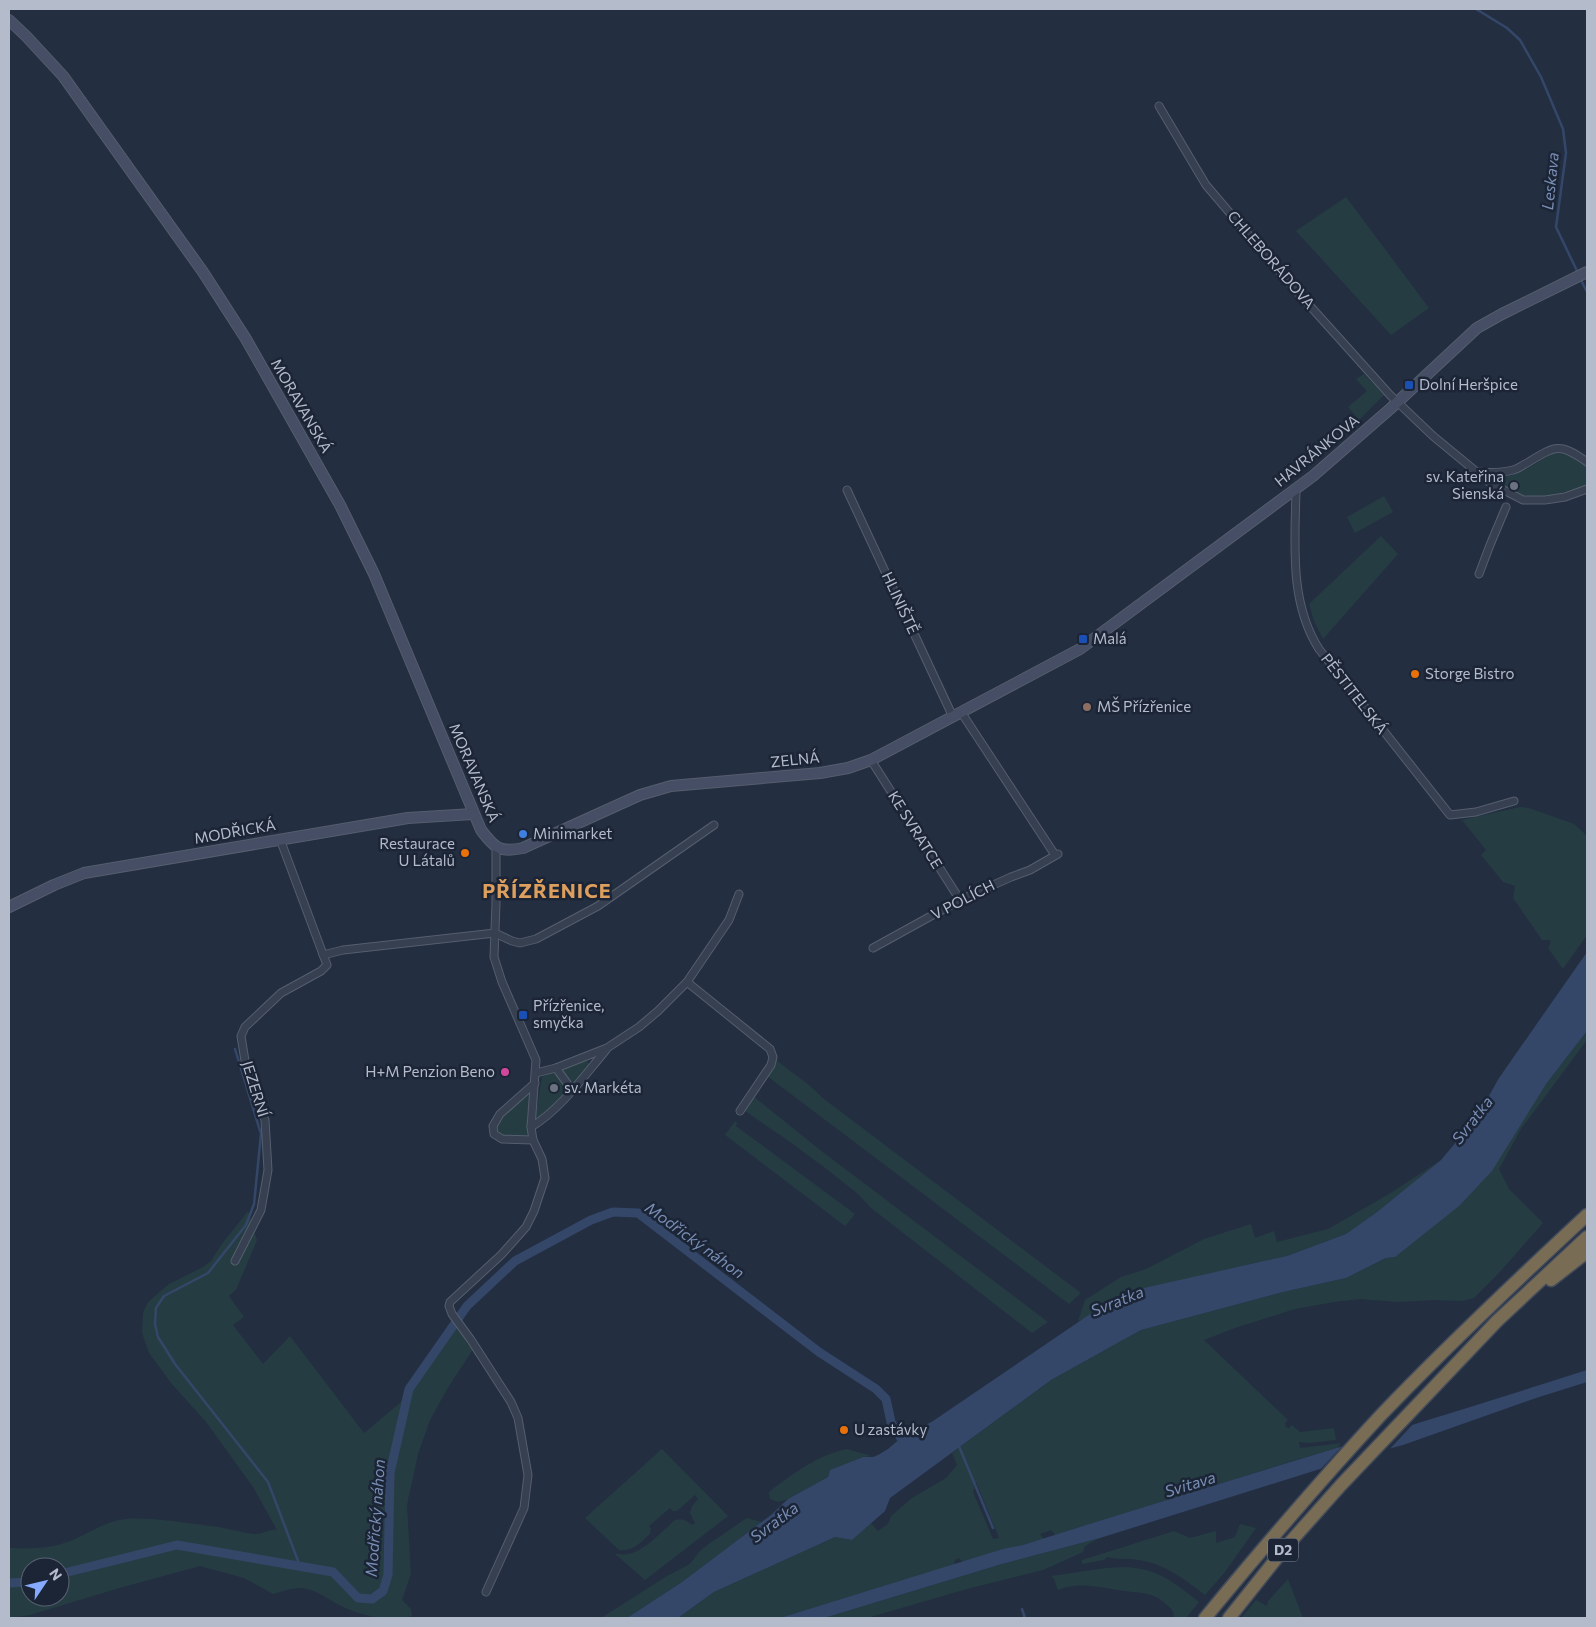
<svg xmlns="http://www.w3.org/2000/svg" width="1596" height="1627" viewBox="0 0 1596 1627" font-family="Commissioner,sans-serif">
	<rect width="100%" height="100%" fill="#232e41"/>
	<!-- green -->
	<g fill="#253d42" fill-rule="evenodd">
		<polygon points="1346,197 1429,308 1391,335 1296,231"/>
		<polygon points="1364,374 1384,395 1359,420 1348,407 1367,391 1356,379"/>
		<path d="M1552,453C1566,452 1577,459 1587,467V485C1566,492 1539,502 1516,493C1509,490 1502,485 1495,481L1497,477C1520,477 1533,465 1552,453Z"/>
		<polygon points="1384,496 1393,512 1355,533 1347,517"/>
		<polygon points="1381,536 1398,554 1323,639 1314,621 1309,604"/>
		<polygon points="1520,807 1529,808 1574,824 1587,836 1587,935 1563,969 1548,948 1551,942 1549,940 1542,940 1513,898 1515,886 1503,882 1481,855 1486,850 1462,820"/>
		<path d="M1587,1031V1040L1521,1129L1499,1169L1509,1189L1543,1223L1499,1273L1474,1298L1463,1301L1434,1300L1397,1302L1360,1299L1334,1302L1295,1309L1235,1328L1204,1340L1288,1420L1285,1423L1286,1427L1289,1428L1292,1425L1300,1432L1334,1428L1336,1440L1310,1443L1299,1442L1300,1448L1341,1443L1337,1448L1299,1459L1055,1535L1051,1530L1040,1534L1044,1539C1017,1547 990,1553 963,1562L959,1558L955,1560L954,1565L780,1618H678L714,1592L835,1537L852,1540L871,1523L878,1531L888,1524L891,1516L912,1498L946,1478L957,1465L952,1453L1051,1380L1141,1330L1283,1292L1346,1278L1387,1258L1395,1257L1546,1084ZM976,1482L999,1538L993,1539L973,1492Z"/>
		<polygon points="586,1060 590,1065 575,1083 568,1081 563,1073 563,1069"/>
		<polygon points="776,1060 809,1085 824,1099 1081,1293 1069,1304 767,1076"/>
		<path d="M550,1073C559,1073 567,1084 566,1093L539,1119L537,1120L535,1119L542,1077Z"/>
		<polygon points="527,1094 529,1097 527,1121 528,1135 526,1136 502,1136 496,1132 495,1126 503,1114"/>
		<polygon points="753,1096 824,1153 1048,1322 1032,1333 871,1208 858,1194 829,1171 790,1142 745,1111 743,1113 742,1112"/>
		<polygon points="735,1121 737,1123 736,1126 855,1214 845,1226 725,1135"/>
		<polygon points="1441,1160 1377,1212 1346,1234 1287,1256 1266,1261 1078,1321 1085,1300 1121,1277 1146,1269 1204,1239 1251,1224 1255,1238 1274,1231 1277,1242 1328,1229 1389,1194"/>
		<path d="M248,1211L257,1240L236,1290L229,1296L244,1317L233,1325L263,1364L290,1336L364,1433L401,1402L407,1385L452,1321L474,1348L449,1386L430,1420L418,1454L407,1505L411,1574L402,1600L411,1609L412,1616C391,1622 361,1616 341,1606C327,1599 315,1588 299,1588C291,1588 281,1592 273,1594L244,1578L200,1566L123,1587L30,1615L9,1618V1548C32,1549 50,1549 73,1540C91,1532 106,1521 126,1519C150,1517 186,1523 210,1526C225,1527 240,1533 256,1534C264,1534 269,1529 277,1530L253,1487L206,1422L171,1383L149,1353L142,1333L143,1313L148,1302L169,1284L203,1267L211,1261L221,1245ZM30,1567H60V1597H30Z"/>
		<path d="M662,1449L728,1516L645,1580L614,1553C638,1561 658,1534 675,1520C683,1518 686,1520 692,1525L695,1523L690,1513L692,1506L698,1499L695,1495L677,1511H673L670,1508L649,1526L651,1529L650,1534C641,1542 633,1552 619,1550L585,1518Z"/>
		<path d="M847,1449L872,1456L863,1457L830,1470L828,1477L788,1499L778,1502L770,1499L769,1492C793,1474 817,1455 847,1449Z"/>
		<polygon points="747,1518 762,1522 682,1582 627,1618 601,1618 667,1576 690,1564 699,1552 710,1543"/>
		<path d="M1240,1524L1256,1528L1225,1572L1205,1595C1184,1579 1165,1564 1139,1560C1128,1558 1117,1560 1107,1557L1104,1560L1082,1564V1560L1174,1531L1190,1538L1216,1531V1543L1235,1537Z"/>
		<polygon points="1100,1538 1085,1546 1083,1552 1043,1570 967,1589 867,1618 824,1618 1002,1564"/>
		<path d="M1124,1567C1157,1568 1174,1582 1199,1602L1186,1618H1174C1174,1612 1172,1609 1167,1605C1154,1592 1141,1593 1124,1591C1101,1588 1080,1581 1058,1590L1054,1579L1051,1576L1106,1568Z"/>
		<polygon points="1288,1579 1303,1618 1241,1618 1256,1600 1267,1606 1268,1601"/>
	</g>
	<!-- water -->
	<g fill="#354769">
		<polygon points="1587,952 1587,1031 1546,1084 1492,1171 1459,1206 1395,1257 1386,1258 1346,1278 1283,1292 1141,1330 1051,1380 890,1498 885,1511 852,1540 835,1537 714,1592 678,1618 627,1618 682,1582 771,1515 788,1499 828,1477 830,1470 863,1457 873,1457 878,1455 888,1449 910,1430 913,1432 933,1421 1102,1306 1144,1288 1287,1256 1346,1234 1377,1212 1441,1160 1477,1117 1499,1078"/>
		<path d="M1587,1370V1382L1536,1398L1403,1445L1355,1458L1100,1538L1002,1564L824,1618H780L1003,1549L1023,1545C1211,1485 1400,1430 1587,1370Z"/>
	</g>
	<!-- pier -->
	<polygon fill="#232e41" points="1415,1422 1388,1451 1318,1472 1345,1443"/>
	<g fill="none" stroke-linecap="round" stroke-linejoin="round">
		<!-- stream -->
		<g stroke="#354769" stroke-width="2.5">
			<polyline points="1476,9 1507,28 1520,40 1541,77 1563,129 1566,153 1556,227 1578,273"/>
			<polyline points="1580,278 1587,292"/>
			<polyline points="235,1049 261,1134 254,1204 246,1225 208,1273 164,1296 156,1308 155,1324 158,1337 175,1364 268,1482 300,1566"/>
			<polyline points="958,1444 993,1528"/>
			<polyline points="1022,1609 1025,1618"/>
		</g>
		<!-- canal -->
		<g stroke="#354769" stroke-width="9">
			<polyline points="60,1574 177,1545 333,1572 358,1598 372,1599 383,1591 388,1575 390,1473 409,1389 467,1306 515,1261 591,1220 613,1212 638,1213 819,1352 876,1389 886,1399 891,1422 907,1448"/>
			<polyline points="9,1583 30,1582"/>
		</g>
		<defs>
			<g id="street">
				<polyline points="1159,106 1206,185 1293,287 1390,395 1433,436 1490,483 1523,500 1545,500 1565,497 1587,489"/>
				<path d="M1478,472C1489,473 1502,473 1513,470C1518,469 1523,465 1527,463C1555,446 1559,442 1587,462"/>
				<path d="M1296,489C1295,543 1289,602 1319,649L1450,815L1476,812L1514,801"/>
				<polyline points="847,490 953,717"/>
				<polyline points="1479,574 1490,545 1506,507"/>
				<polyline points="961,712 1055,855"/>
				<polyline points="871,760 960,900"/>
				<polyline points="873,948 960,900 1011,877 1030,870 1058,854"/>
				<polyline points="323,955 343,950 495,933 512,941 520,943 536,939 598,906 714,825"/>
				<polyline points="687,982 770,1049 773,1057 771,1065 740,1111"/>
				<polyline points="556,1068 572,1090"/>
				<polyline points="536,1073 556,1068 607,1048 639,1027 658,1011 687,982 729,920 739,894"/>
				<path d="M531,1127C560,1110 584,1076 606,1050"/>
				<polyline points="533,1140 502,1139 494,1134 493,1126 500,1114 535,1083"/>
				<polyline points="235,1261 261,1210 268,1170 265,1120 247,1073 241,1036 245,1027 281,993 321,971 327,965 280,839"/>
				<polyline points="486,1592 524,1508 528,1475 518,1418 511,1402 471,1340 452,1314 449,1306 450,1302 501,1255 526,1227 534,1211 545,1178 542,1159 533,1140 531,1127 536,1060 502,982 494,957 496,903 496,848"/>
			</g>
			<g id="secondary">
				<path d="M9,20L26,36L63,76L203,272L246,339L340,505L374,574L481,830C495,848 499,853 523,848L640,795L671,786L820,773L848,768L871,760L1080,649L1313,476L1390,409L1477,328L1502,314L1587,272"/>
				<polyline points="9,907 54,885 84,873 408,818 473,814"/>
			</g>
			<g id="highway">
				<polyline points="1551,1280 1587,1252"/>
				<path d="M1205,1618C1262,1549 1320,1481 1381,1415C1447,1346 1517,1280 1587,1215"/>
				<polyline points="1229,1618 1284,1549 1341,1485 1497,1321 1587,1237"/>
			</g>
		</defs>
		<!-- street casing -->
		<use href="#street" stroke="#555e6e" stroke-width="9"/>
		<!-- secondary casing -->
		<use href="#secondary" stroke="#555e6e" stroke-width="12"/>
		<!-- highway casing -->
		<use href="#highway" stroke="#424b5b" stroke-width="15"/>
		<!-- street -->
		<use href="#street" stroke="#374051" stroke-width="7"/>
		<!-- secondary -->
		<use href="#secondary" stroke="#454e64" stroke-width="10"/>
		<!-- highway -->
		<use href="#highway" stroke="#786c54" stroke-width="12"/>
	</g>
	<!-- markers -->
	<g fill="#1a4fb4" stroke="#1c2536" stroke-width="2">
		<rect x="1404" y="380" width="10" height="10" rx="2.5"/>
		<rect x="1078" y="634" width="10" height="10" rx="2.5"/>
		<rect x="518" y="1010" width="10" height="10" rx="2.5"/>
	</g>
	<g fill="#6b7280" stroke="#1c2536" stroke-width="2">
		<circle cx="1514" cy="486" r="5"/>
		<circle cx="554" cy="1088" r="5"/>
	</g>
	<g fill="#e8710a" stroke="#1c2536" stroke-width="2">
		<circle cx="1415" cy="674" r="5"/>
		<circle cx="465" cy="853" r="5"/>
		<circle cx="844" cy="1430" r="5"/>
	</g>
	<circle fill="#8d6e63" stroke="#1c2536" stroke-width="2" cx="1087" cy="707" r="5"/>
	<circle fill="#3f7fe0" stroke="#1c2536" stroke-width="2" cx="523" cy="834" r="5"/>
	<circle fill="#d1479c" stroke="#1c2536" stroke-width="2" cx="505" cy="1072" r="5"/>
	<g text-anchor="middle" stroke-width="5" stroke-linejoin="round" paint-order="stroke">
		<!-- shield labels -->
		<rect fill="#1c2536" stroke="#868e9e" stroke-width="1" x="1268" y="1538.5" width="30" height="23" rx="4"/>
		<g font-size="14" font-weight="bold" fill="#b4bbcb">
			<text x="1283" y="1555">D2</text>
		</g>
		<!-- street labels -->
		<g font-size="15" fill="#b4bbcb" stroke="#1c2536">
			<text transform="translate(1271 260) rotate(49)" y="5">CHLEBORÁDOVA</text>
			<text transform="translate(301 406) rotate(60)" y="5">MORAVANSKÁ</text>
			<text transform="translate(1317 451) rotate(-39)" y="5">HAVRÁNKOVA</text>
			<text transform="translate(900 603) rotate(65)" y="5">HLINIŠTĚ</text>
			<text transform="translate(1354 694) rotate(52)" y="5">PĚSTITELSKÁ</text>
			<text transform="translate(795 760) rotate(-6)" y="5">ZELNÁ</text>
			<text transform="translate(474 773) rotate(67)" y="5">MORAVANSKÁ</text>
			<text transform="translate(915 830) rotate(58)" y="5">KE SVRATCE</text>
			<text transform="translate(235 832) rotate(-10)" y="5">MODŘICKÁ</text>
			<text transform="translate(963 900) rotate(-27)" y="5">V POLÍCH</text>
			<text transform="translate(255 1089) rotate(73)" y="5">JEZERNÍ</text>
		</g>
		<!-- poi labels -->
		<g font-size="15" fill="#b4bbcb" stroke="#1c2536" text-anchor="start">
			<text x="1419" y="390">Dolní Heršpice</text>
			<text x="1504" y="482" text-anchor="end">sv. Kateřina<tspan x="1504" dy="17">Sienská</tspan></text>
			<text x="1093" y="644">Malá</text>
			<text x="1425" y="679">Storge Bistro</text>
			<text x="1097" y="712">MŠ Přízřenice</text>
			<text x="533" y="839">Minimarket</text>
			<text x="455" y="849" text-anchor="end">Restaurace<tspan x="455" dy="17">U Látalů</tspan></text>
			<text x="533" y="1011">Přízřenice,<tspan x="533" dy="17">smyčka</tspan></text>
			<text x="495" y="1077" text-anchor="end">H+M Penzion Beno</text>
			<text x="564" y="1093">sv. Markéta</text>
			<text x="854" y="1435">U zastávky</text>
		</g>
		<!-- water labels -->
		<g font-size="16" font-style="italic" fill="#798eb5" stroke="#1c2536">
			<text transform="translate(1550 181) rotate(-84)" y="6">Leskava</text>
			<text transform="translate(1472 1120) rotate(-52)" y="6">Svratka</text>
			<text transform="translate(695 1240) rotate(36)" y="6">Modřický náhon</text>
			<text transform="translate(1117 1301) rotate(-22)" y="6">Svratka</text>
			<text transform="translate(1190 1484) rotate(-17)" y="6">Svitava</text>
			<text transform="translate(375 1518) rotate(-86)" y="6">Modřický náhon</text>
			<text transform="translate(774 1522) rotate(-37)" y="6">Svratka</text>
		</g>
		<!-- district labels -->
		<g font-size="20" font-weight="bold" letter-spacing="1" fill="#dd9f5d" stroke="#1c2536">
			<text x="547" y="898">PŘÍZŘENICE</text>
		</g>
	</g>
	<!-- border -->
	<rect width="1596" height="1627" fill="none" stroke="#b4bbcb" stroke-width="20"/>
	<!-- north arrow -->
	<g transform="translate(45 1582) rotate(55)"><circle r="24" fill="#1c2536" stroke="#596172"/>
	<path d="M0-4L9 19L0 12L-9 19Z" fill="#85aaff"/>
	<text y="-8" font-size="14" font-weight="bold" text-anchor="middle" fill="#b4bbcb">N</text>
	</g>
</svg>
